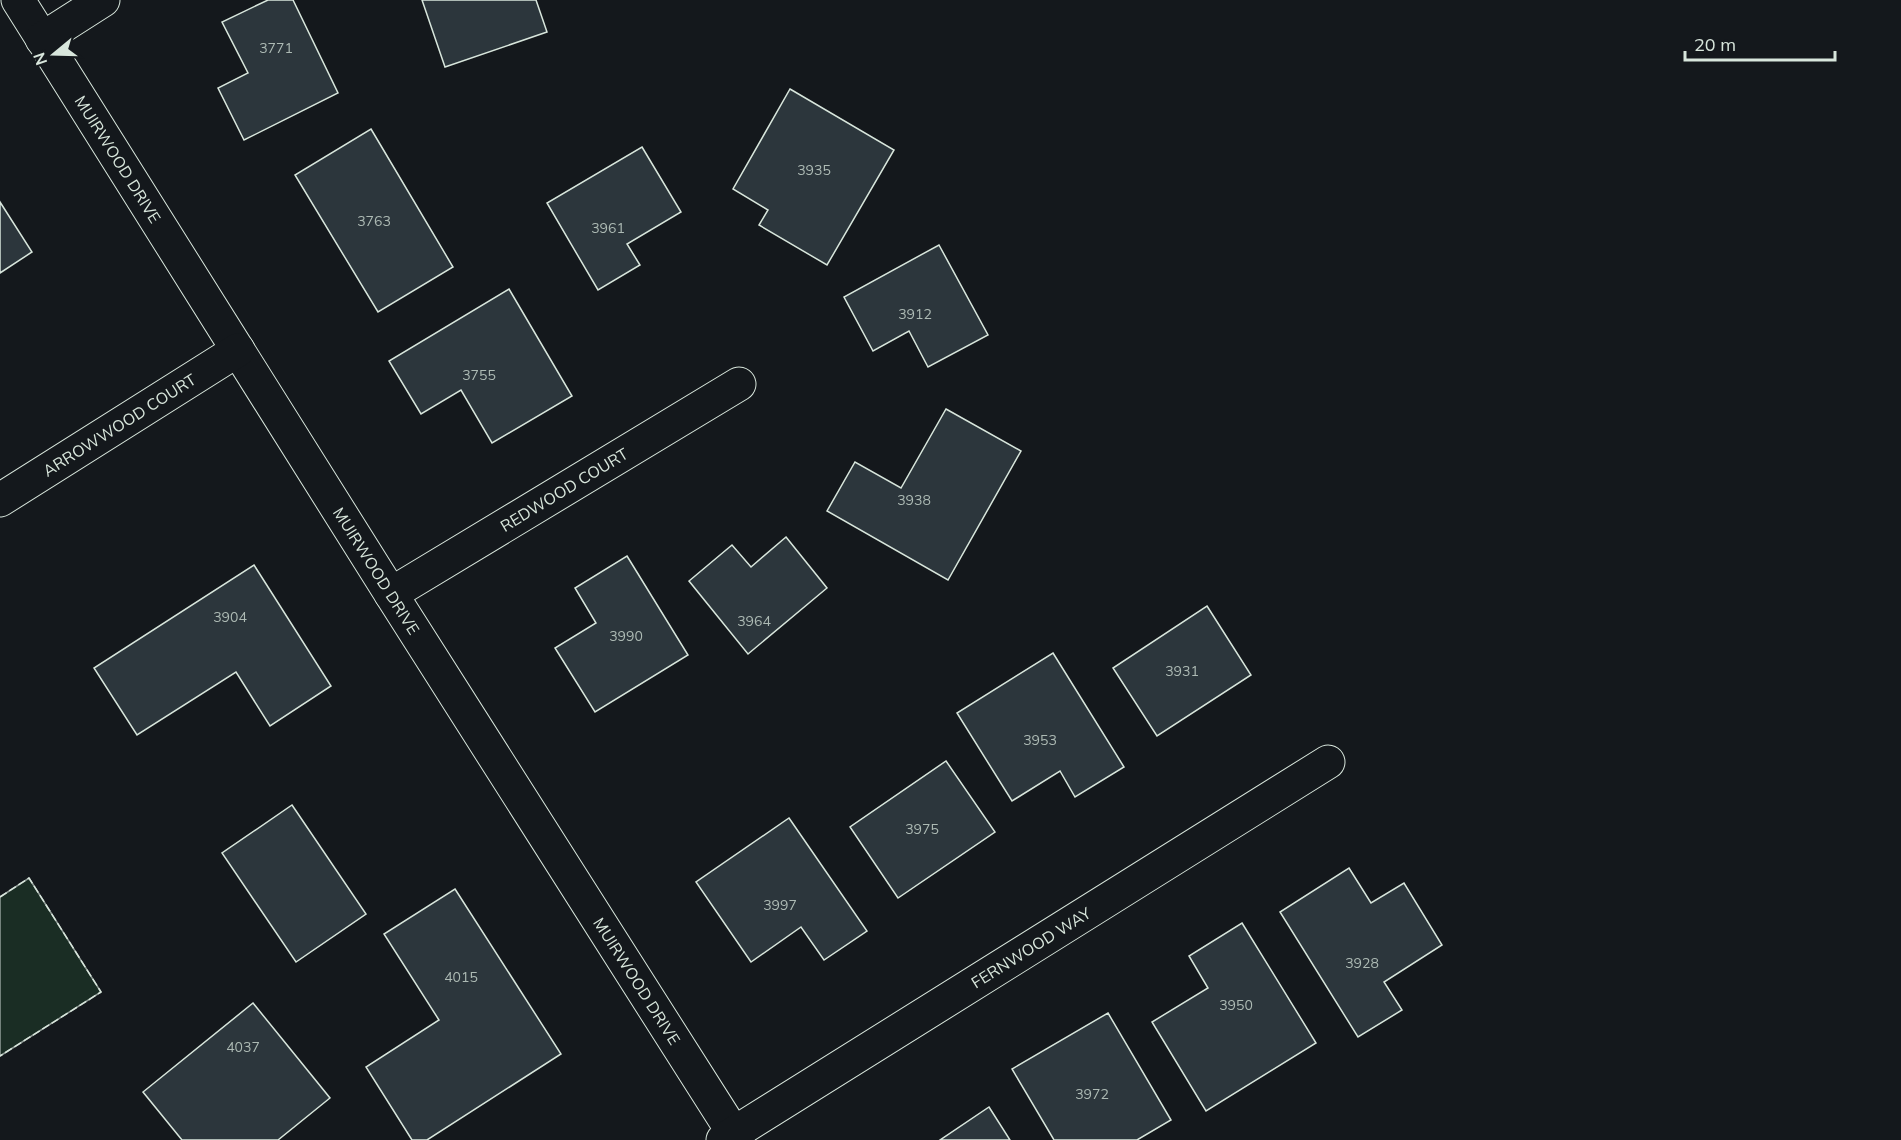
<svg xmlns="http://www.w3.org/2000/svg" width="1901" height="1140" viewBox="0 0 1901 1140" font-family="Mulish,sans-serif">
	<rect width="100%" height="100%" fill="#14181c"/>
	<!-- green -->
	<polygon fill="#1a2d24" stroke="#939e99" stroke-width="1.5" points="29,878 101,992 0,1056 0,897"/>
	<!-- building -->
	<g fill="#2c363c" stroke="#d8e6dc" stroke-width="1.5">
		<polygon points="268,0 293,0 338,93 244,140 218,88 248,73 222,22"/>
		<polygon points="422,0 536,0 547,32 445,67"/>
		<polygon points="790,89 894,150 827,265 759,225 768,210 733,189"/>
		<polygon points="371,129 453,267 378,312 295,175"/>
		<polygon points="642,147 681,212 627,244 640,265 598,290 547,203"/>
		<polygon points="0,202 32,252 0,273"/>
		<polygon points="939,245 988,335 928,367 909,331 873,351 844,297"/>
		<polygon points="509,289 572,396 492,443 461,390 421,414 389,361"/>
		<polygon points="946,409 1021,451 948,580 827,511 855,462 901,488"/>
		<polygon points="786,537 827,588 748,654 689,581 732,545 751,567"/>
		<polygon points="627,556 688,655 595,712 555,648 596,623 575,588"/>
		<polygon points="254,565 331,686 270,726 236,672 137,735 94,668"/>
		<polygon points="1207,606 1251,675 1157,736 1113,668"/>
		<polygon points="1053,653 1124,767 1075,797 1060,771 1012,801 957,713"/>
		<polygon points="946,761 995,832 898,898 850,827"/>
		<polygon points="292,805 366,914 296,962 222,853"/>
		<polygon points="789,818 867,931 824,960 801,927 751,962 696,882"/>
		<polygon points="1349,868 1371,903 1404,883 1442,945 1384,982 1402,1010 1358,1037 1280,912"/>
		<polygon points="455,889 561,1054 427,1140 412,1140 366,1067 439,1020 384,934"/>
		<polygon points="1242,923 1316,1043 1206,1111 1152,1022 1208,988 1189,956"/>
		<polygon points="253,1003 330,1098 278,1140 182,1140 143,1092"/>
		<polygon points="1108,1013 1171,1120 1137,1140 1054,1140 1012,1069"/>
		<polygon points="989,1107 1010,1140 940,1140"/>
	</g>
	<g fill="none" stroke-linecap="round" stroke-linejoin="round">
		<defs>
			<g id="minor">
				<path id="s1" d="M18,0L391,594L738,1140"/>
				<polyline points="42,39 103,0"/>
				<path id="s2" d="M0,500L238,350"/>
				<path id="s3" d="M391,594L739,384"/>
				<path id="s4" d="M723,1140L1328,762"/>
			</g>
		</defs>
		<!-- minor casing -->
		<use href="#minor" stroke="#d8e6dc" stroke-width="35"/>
		<!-- minor -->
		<use href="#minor" stroke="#14181c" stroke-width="33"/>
		<!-- fence -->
		<polyline stroke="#d8e6dc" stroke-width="1.5" stroke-dasharray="8 3" stroke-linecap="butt" points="0,897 29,878 101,992 0,1056"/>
	</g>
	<g text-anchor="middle" stroke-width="4.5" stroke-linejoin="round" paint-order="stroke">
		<!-- number labels -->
		<g font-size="14" fill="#adbab4">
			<text x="276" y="53">3771</text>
			<text x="814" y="175">3935</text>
			<text x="374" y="226">3763</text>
			<text x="608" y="233">3961</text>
			<text x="915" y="319">3912</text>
			<text x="479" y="380">3755</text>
			<text x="914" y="505">3938</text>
			<text x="230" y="622">3904</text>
			<text x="754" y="626">3964</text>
			<text x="626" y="641">3990</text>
			<text x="1182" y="676">3931</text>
			<text x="1040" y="745">3953</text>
			<text x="922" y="834">3975</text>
			<text x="780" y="910">3997</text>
			<text x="1362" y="968">3928</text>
			<text x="461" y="982">4015</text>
			<text x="1236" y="1010">3950</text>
			<text x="243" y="1052">4037</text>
			<text x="1092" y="1099">3972</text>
		</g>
		<!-- street labels -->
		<g font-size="16" fill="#d8e6dc" stroke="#14181c">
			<text dy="6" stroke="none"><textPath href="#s1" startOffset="188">MUIRWOOD DRIVE</textPath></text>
			<text dy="6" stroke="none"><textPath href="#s2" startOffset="141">ARROWWOOD COURT</textPath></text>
			<text dy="6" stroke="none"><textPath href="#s3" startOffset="202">REDWOOD COURT</textPath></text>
			<text dy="6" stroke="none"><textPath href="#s1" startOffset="674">MUIRWOOD DRIVE</textPath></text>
			<text dy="6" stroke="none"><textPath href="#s4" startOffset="363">FERNWOOD WAY</textPath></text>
			<text dy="6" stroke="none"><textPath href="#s1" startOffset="1160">MUIRWOOD DRIVE</textPath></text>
		</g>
	</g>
	<!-- north arrow -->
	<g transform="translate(54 54) rotate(251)" stroke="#14181c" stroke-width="4.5" paint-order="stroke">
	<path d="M0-4.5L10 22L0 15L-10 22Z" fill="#d8e6dc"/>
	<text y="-9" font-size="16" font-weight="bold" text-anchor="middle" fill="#d8e6dc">N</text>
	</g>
	<!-- scale -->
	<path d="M1685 51v9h150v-9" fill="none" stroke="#d8e6dc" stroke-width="3"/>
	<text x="1694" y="51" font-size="18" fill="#d8e6dc" stroke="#14181c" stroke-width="4.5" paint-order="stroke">20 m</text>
</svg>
